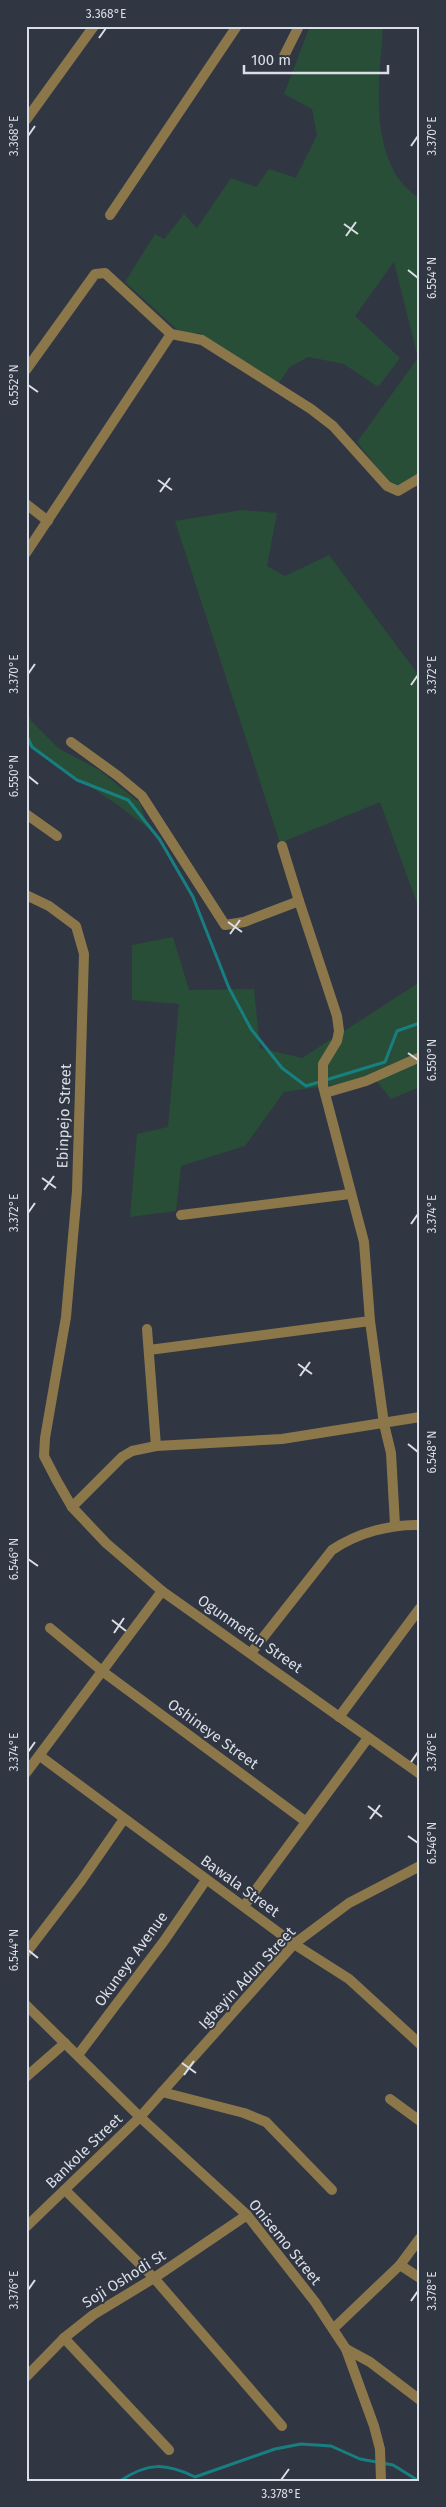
<svg xmlns="http://www.w3.org/2000/svg" width="446" height="2507" viewBox="0 0 446 2507" font-family="'Fira Sans',sans-serif">
	<rect width="100%" height="100%" fill="#313643"/>
	<!-- green -->
	<g fill="#284e37">
		<path d="M310,26H383C380,75 370,134 398,178C403,186 413,193 420,200V475L396,491L357,442L418,358L394,262L355,316L400,358L378,387L344,364L308,357L290,367L278,384L200,333L182,334L125,282L155,234L164,239L184,214L197,228L231,178L256,187L269,169L296,178L317,135L312,109L284,94Z"/>
		<polygon points="242,510 277,513 267,566 285,576 329,555 420,677 420,1087 391,1099 375,1079 284,1092 245,1146 181,1166 176,1211 130,1217 137,1134 168,1127 179,1004 132,1000 132,945 173,937 189,990 254,989 260,1048 302,1058 417,984 417,903 380,802 280,843 175,521"/>
		<polygon points="26,712 32,722 58,748 99,770 140,803 148,828 118,805 32,748 26,742"/>
	</g>
	<g fill="none" stroke-linecap="round" stroke-linejoin="round">
		<!-- stream -->
		<g stroke="#187f81" stroke-width="3">
			<polyline points="26,734 32,747 77,780 128,800 160,840 193,897 229,988 251,1029 282,1068 306,1086 385,1062 397,1031 420,1023"/>
			<path d="M120,2481C148,2462 166,2463 195,2477L275,2449L301,2444L331,2446L360,2459L393,2465L419,2481"/>
		</g>
		<!-- minor -->
		<g stroke="#8c774b" stroke-width="10">
			<polyline points="284,56 299,26"/>
			<polyline points="26,120 94,26"/>
			<polyline points="110,215 237,26"/>
			<polyline points="26,370 95,274 105,273 171,334 202,340 311,409 333,426 387,486 398,491 420,478"/>
			<polyline points="26,504 48,521"/>
			<polyline points="26,553 171,334"/>
			<polyline points="71,742 118,776 142,796 225,925 244,922 299,901 337,1016 339,1031 337,1041 323,1064 323,1086 364,1242 370,1321 384,1424 391,1453 395,1525"/>
			<polyline points="26,814 57,836"/>
			<polyline points="282,846 299,901"/>
			<polyline points="26,895 49,906 76,926 84,954 77,1191 66,1317 45,1438 44,1456 57,1481 72,1507 106,1543 162,1591 420,1774"/>
			<polyline points="325,1093 366,1081 420,1057"/>
			<polyline points="181,1215 350,1194"/>
			<polyline points="147,1329 156,1446"/>
			<polyline points="149,1350 370,1321"/>
			<polyline points="72,1507 122,1457 132,1451 156,1446 282,1439 420,1417"/>
			<polyline points="50,1628 102,1671 305,1821"/>
			<path d="M251,1653L332,1550C357,1533 390,1524 420,1525"/>
			<polyline points="339,1717 420,1608"/>
			<polyline points="40,1756 294,1944 349,1979 420,2044"/>
			<polyline points="26,1773 162,1591"/>
			<polyline points="244,1906 368,1738"/>
			<polyline points="26,1953 81,1881 124,1819"/>
			<polyline points="78,2055 164,1941 206,1880"/>
			<polyline points="26,2077 65,2043"/>
			<polyline points="162,2092 244,2113 266,2122 332,2190"/>
			<polyline points="390,2099 420,2121"/>
			<polyline points="65,2190 154,2278 282,2426"/>
			<polyline points="26,2227 140,2117 294,1944 349,1903 420,1866"/>
			<polyline points="400,2265 420,2238"/>
			<polyline points="333,2329 400,2265 420,2278"/>
			<polyline points="64,2338 169,2450"/>
			<polyline points="346,2349 370,2362 420,2400"/>
			<polyline points="26,2377 64,2338 93,2315 154,2278 247,2215"/>
		</g>
		<!-- tertiary -->
		<polyline stroke="#8c774b" stroke-width="10" points="26,2005 140,2117 247,2215 315,2302 346,2349 374,2426 380,2449 381,2481"/>
	</g>
	<!-- ticks -->
	<path fill="none" stroke="#dadee6" stroke-width="2" d="M99,38L106,28M28,136L35,126M411,146L418,136M344,224L358,234M346,236L356,222M408,270L418,278M28,385L38,392M158,480L172,490M160,492L170,478M28,674L35,664M411,685L418,675M28,776L38,784M228,922L242,932M230,934L240,920M408,1053L418,1060M42,1178L56,1188M44,1190L54,1176M28,1213L35,1203M411,1224L418,1214M298,1364L312,1374M300,1376L310,1362M408,1444L418,1452M28,1559L38,1566M112,1620L126,1631M114,1633L124,1618M28,1752L35,1742M411,1762L418,1752M368,1806L382,1817M370,1819L380,1805M408,1836L418,1843M28,1950L38,1958M182,2063L196,2073M184,2075L194,2061M28,2290L35,2280M411,2301L418,2291M281,2480L289,2469"/>
	<g text-anchor="middle" stroke-width="4" stroke-linejoin="round" paint-order="stroke">
		<!-- street labels -->
		<g font-size="15" fill="#dadee6" stroke="#313643">
			<text transform="translate(64 1116) rotate(-88)" y="5">Ebinpejo Street</text>
			<text transform="translate(250 1634) rotate(35)" y="5">Ogunmefun Street</text>
			<text transform="translate(213 1734) rotate(36)" y="5">Oshineye Street</text>
			<text transform="translate(240 1886) rotate(36)" y="5">Bawala Street</text>
			<text transform="translate(131 1959) rotate(-54)" y="5">Okuneye Avenue</text>
			<text transform="translate(247 1978) rotate(-47)" y="5">Igbeyin Adun Street</text>
			<text transform="translate(84 2151) rotate(-44)" y="5">Bankole Street</text>
			<text transform="translate(285 2242) rotate(51)" y="5">Onisemo Street</text>
			<text transform="translate(124 2279) rotate(-32)" y="5">Soji Oshodi St</text>
		</g>
	</g>
	<!-- border -->
	<rect width="446" height="2507" fill="none" stroke="#313643" stroke-width="55"/>
	<!-- scale -->
	<path d="M244 65v8h144v-8" fill="none" stroke="#dadee6" stroke-width="2.5"/>
	<text x="251" y="65" font-size="15" fill="#dadee6" stroke="#313643" stroke-width="4" paint-order="stroke">100 m</text>
	<rect x="28" y="28" width="390" height="2452" fill="none" stroke="#dadee6" stroke-width="2"/>
	<g font-size="12" text-anchor="middle" fill="#dadee6">
		<text x="106" y="18">3.368°E</text>
		<text transform="translate(14 136) rotate(-90)" y="4">3.368°E</text>
		<text transform="translate(432 136) rotate(-90)" y="4">3.370°E</text>
		<text transform="translate(432 278) rotate(-90)" y="4">6.554°N</text>
		<text transform="translate(14 385) rotate(-90)" y="4">6.552°N</text>
		<text transform="translate(14 674) rotate(-90)" y="4">3.370°E</text>
		<text transform="translate(432 675) rotate(-90)" y="4">3.372°E</text>
		<text transform="translate(14 776) rotate(-90)" y="4">6.550°N</text>
		<text transform="translate(432 1060) rotate(-90)" y="4">6.550°N</text>
		<text transform="translate(14 1213) rotate(-90)" y="4">3.372°E</text>
		<text transform="translate(432 1214) rotate(-90)" y="4">3.374°E</text>
		<text transform="translate(432 1452) rotate(-90)" y="4">6.548°N</text>
		<text transform="translate(14 1559) rotate(-90)" y="4">6.546°N</text>
		<text transform="translate(14 1752) rotate(-90)" y="4">3.374°E</text>
		<text transform="translate(432 1752) rotate(-90)" y="4">3.376°E</text>
		<text transform="translate(432 1843) rotate(-90)" y="4">6.546°N</text>
		<text transform="translate(14 1950) rotate(-90)" y="4">6.544°N</text>
		<text transform="translate(14 2290) rotate(-90)" y="4">3.376°E</text>
		<text transform="translate(432 2291) rotate(-90)" y="4">3.378°E</text>
		<text x="281" y="2498">3.378°E</text>
	</g>
</svg>
